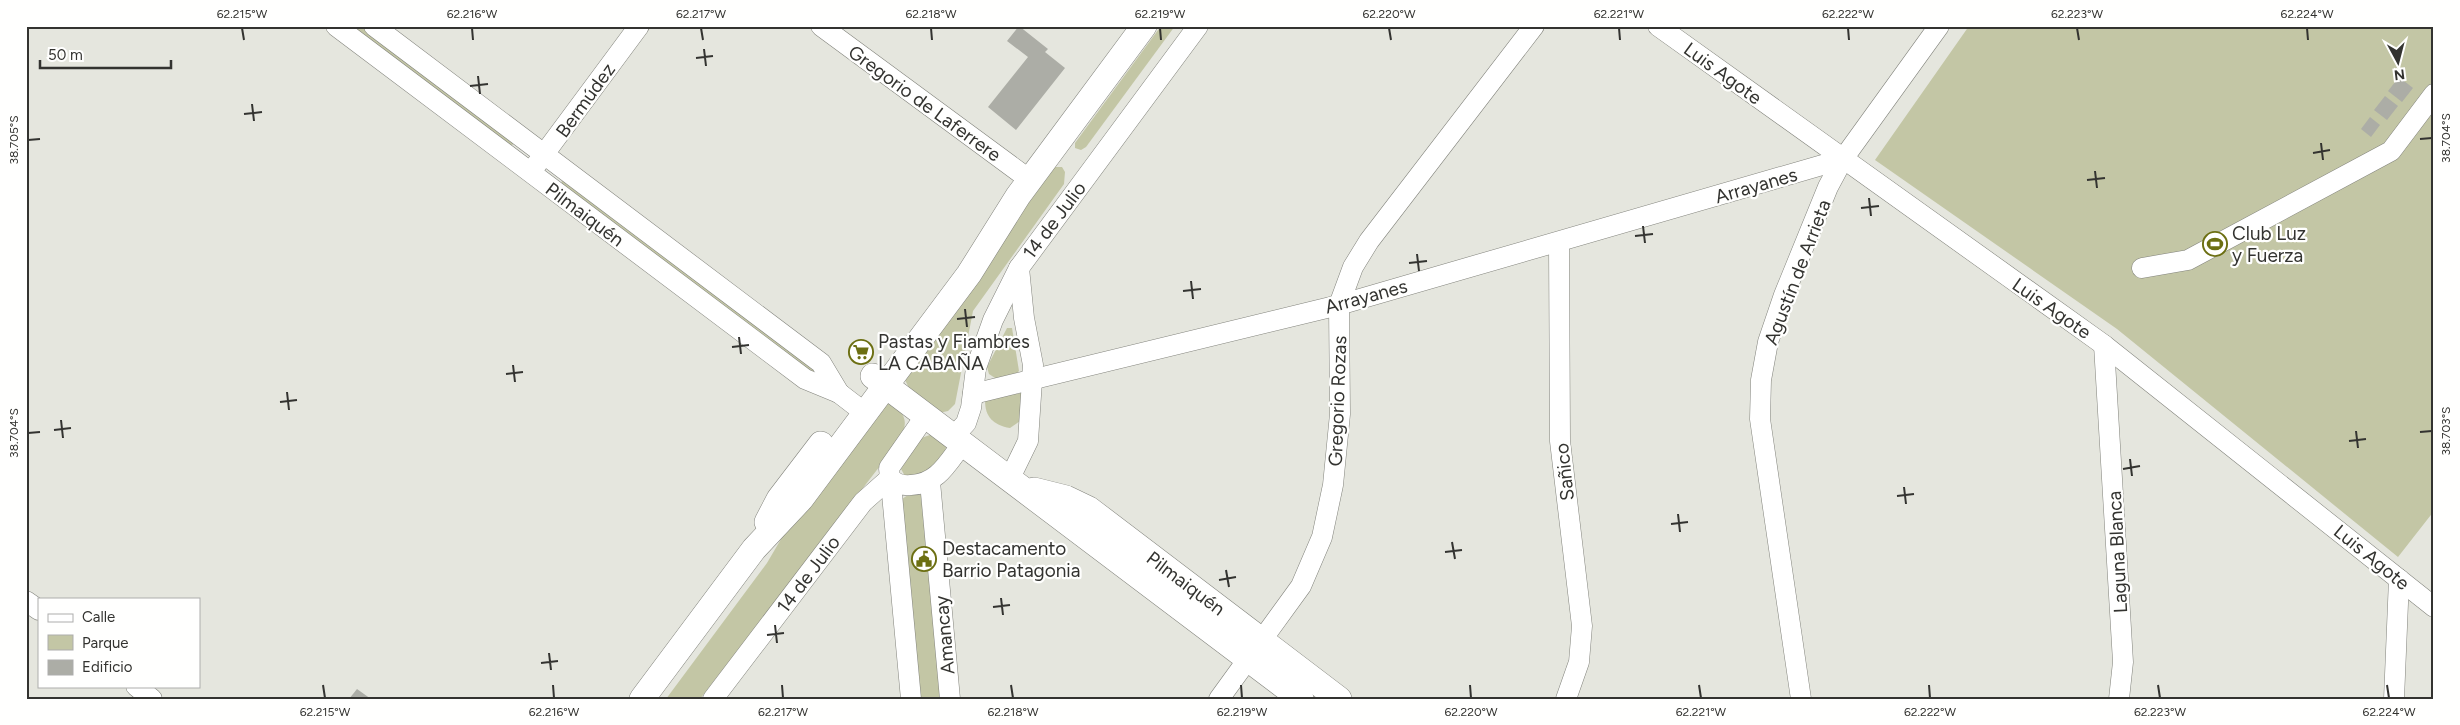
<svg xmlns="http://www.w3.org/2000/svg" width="2460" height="725" viewBox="0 0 2460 725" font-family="Figtree,sans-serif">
	<rect width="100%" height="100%" fill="#e5e6de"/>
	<!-- green -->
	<g fill="#c3c6a5">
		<polygon points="347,26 361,26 513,140 514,144 509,146"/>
		<polygon points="1161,26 1175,26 1086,147 1081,150 1075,148 1075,143"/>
		<polygon points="1969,26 2434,26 2434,511 2398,557 2117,329 1875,160"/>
		<polygon points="1053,167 1062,167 1065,172 1064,184 973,311 955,404 948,411 939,413 909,388 905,380"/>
		<polygon points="562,180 820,372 815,378 561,186"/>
		<polygon points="1007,328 1012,328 1019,371 1013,377 995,378 989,374 987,367"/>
		<path d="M1021,393L1023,419L1010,428C993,425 985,417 985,400Z"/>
		<path d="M886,400C904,413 910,418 900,440L700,699H666L767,563L801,505Z"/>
		<polygon points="933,434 946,447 945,453 929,473 906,478 901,469 921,438"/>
		<polygon points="911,493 921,495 941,699 918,699 902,499"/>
	</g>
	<!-- building -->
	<g fill="#acada6">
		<polygon points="1019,26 1048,49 1045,52 1065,68 1016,130 988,107 1028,57 1007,41"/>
		<polygon points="2399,77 2413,88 2402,102 2388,91"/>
		<polygon points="2385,96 2398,106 2387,120 2374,110"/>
		<polygon points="2370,117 2380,125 2371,137 2361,129"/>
		<polygon points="357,689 371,699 349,699"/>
	</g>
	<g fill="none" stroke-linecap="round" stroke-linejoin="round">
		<defs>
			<g id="minor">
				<polyline points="336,26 805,379 839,393 865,413"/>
				<polyline points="374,26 821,363 839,393"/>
				<polyline points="821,26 1030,180"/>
				<polyline points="1658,26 2104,345 2434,607"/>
				<polyline points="536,165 639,26"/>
				<polyline points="1559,242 1560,441 1582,626 1579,662 1566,699"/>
				<polyline points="2142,268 2188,260 2391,151 2434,94"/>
				<polyline points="2104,345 2123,662 2119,699"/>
				<polyline points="973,394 1339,305 1843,159"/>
				<path d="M926,415L889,468L890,478C896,484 902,486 911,485C938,484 948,462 963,443"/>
				<polyline points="954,436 966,423 971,408 976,368 993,320 1019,268 1198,26"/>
				<polyline points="1010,478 1028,441 1033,365 1024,318 1019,268"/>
				<polyline points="930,482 950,699"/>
				<polyline points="895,483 892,494 911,699"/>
				<polyline points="26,601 39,610"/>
				<polyline points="136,686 152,699"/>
				<polyline points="713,699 863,502 890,478"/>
				<polyline points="1219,699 1301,586 1322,537 1333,485 1340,414 1339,305 1353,267 1369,241 1534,26"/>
				<polyline points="1801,699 1760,419 1761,380 1768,342 1784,295 1828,187 1843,159 1939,26"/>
				<polyline points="2394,699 2399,579"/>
			</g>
			<g id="major">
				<polyline points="873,376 1301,699"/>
				<polyline points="1034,490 1066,498 1089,509 1339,699"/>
				<polyline points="767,522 779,499 821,444"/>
				<polyline points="642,699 754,549 801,499 969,274 1018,196 1144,26"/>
			</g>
		</defs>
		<!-- minor casing -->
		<use href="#minor" stroke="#82837c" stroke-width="21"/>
		<!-- major casing -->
		<use href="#major" stroke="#82837c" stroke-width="26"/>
		<!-- minor -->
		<use href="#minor" stroke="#fff" stroke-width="20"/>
		<!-- major -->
		<use href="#major" stroke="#fff" stroke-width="25"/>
	</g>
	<!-- ticks -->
	<path fill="none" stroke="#333330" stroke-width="2" d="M242,28L244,40M472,28L473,40M701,28L703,40M931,28L932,40M1160,28L1161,40M1389,28L1391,40M1619,28L1620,40M1848,28L1849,40M2077,28L2079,40M2307,28L2308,40M704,49L706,66M696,58L713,56M478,76L480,94M470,86L488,84M252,104L254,121M244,114L262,112M2420,139L2432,138M28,140L40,139M2321,143L2323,160M2313,153L2330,150M2095,171L2097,188M2087,180L2105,178M1869,198L1871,216M1861,208L1879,206M1643,226L1645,243M1635,236L1653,234M1417,254L1419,271M1409,263L1427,261M1191,281L1193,299M1183,291L1201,289M965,309L967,327M957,319L975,317M739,337L741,354M732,347L749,345M513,365L515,382M506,374L523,372M287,392L289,410M280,402L297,400M61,420L63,438M54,430L71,428M2356,431L2358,448M2420,432L2432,431M28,433L40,432M2349,441L2366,439M2130,459L2132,476M2123,469L2140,466M1904,487L1906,504M1897,496L1914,494M1678,514L1680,532M1671,524L1688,522M1452,542L1455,559M1445,552L1462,550M1226,570L1229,587M1219,580L1236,577M1001,598L1003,615M993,607L1010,605M775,625L777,643M767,635L784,633M549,653L551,670M541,663L558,661M323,685L325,698M553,685L554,698M782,685L783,698M1011,685L1013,698M1241,685L1242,698M1470,685L1471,698M1699,685L1701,698M1929,685L1930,698M2158,685L2160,698M2387,685L2389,698"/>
	<!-- icons -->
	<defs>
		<symbol id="stadium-ring" viewBox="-11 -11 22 22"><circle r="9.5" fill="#fffffe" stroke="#6c6f12" stroke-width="1.5"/><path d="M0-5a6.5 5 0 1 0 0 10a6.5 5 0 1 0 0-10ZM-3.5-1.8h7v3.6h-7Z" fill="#6c6f12"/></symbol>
		<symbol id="supermarket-ring" viewBox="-11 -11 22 22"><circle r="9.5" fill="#fffffe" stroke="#6c6f12" stroke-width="1.5"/><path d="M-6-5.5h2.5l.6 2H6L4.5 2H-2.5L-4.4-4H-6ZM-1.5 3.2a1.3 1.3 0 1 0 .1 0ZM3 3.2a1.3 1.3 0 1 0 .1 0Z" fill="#6c6f12"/></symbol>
		<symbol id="civic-ring" viewBox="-11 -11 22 22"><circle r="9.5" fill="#fffffe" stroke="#6c6f12" stroke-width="1.5"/><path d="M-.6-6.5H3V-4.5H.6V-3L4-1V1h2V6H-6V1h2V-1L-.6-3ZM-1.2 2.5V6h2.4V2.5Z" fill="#6c6f12"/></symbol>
	</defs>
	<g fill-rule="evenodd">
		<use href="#stadium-ring" x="2201" y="230" width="28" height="28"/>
		<use href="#supermarket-ring" x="847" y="338" width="28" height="28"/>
		<use href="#civic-ring" x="910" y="545" width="28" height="28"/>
	</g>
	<g text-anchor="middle" stroke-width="4.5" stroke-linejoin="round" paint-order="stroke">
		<!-- street labels -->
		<g font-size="19" fill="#333330" stroke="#fffffe">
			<text transform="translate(1723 73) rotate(36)" y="7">Luis Agote</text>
			<text transform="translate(585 100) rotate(-54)" y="7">Bermúdez</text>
			<text transform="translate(925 103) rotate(36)" y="7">Gregorio de Laferrere</text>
			<text transform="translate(1756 185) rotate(-16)" y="7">Arrayanes</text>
			<text transform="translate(585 214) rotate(37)" y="7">Pilmaiquén</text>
			<text transform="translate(1054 220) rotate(-53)" y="7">14 de Julio</text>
			<text transform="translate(1797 272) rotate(-69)" y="7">Agustín de Arrieta</text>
			<text transform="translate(1366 296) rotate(-15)" y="7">Arrayanes</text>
			<text transform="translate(2052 308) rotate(35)" y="7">Luis Agote</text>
			<text transform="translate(1337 401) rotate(-88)" y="7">Gregorio Rozas</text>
			<text transform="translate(1564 472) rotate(-96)" y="7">Sañico</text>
			<text transform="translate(2117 552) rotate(-93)" y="7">Laguna Blanca</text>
			<text transform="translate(2372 557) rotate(39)" y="7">Luis Agote</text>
			<text transform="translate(808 574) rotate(-53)" y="7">14 de Julio</text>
			<text transform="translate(1186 583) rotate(37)" y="7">Pilmaiquén</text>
			<text transform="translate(944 635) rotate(-95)" y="7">Amancay</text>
		</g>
		<!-- poi labels -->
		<g font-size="19" fill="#333330" stroke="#fffffe" text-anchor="start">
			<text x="2232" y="240">Club Luz<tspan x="2232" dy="22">y Fuerza</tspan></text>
			<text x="878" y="348">Pastas y Fiambres<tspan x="878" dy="22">LA CABAÑA</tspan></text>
			<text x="942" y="555">Destacamento<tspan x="942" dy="22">Barrio Patagonia</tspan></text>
		</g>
	</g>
	<!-- border -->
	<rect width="2460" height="725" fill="none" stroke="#fffffe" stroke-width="55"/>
	<!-- legend -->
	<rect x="38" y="598" width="162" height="90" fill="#fffffe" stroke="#adadac"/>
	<rect x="48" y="614" width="25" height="8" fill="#ffffff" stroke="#adadac"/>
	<text x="82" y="622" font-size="15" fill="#333330">Calle</text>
	<rect x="48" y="635" width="25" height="15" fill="#c3c6a5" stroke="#adadac"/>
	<text x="82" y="648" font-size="15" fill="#333330">Parque</text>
	<rect x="48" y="660" width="25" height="15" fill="#acada6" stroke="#adadac"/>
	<text x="82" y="672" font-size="15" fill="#333330">Edificio</text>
	<!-- north arrow -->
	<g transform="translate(2398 62) rotate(173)" stroke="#fffffe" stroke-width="4" paint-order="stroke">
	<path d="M0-4L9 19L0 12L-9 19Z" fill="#333330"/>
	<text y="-8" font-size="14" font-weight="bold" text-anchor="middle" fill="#333330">N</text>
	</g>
	<!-- scale -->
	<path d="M40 60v8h131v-8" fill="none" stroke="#333330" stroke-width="2.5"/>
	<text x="48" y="60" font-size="15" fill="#333330" stroke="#fffffe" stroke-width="4" paint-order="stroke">50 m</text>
	<rect x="28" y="28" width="2404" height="670" fill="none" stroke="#333330" stroke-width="2"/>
	<g font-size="12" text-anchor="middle" fill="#333330">
		<text x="242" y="18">62.215°W</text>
		<text x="472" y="18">62.216°W</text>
		<text x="701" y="18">62.217°W</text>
		<text x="931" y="18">62.218°W</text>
		<text x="1160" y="18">62.219°W</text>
		<text x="1389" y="18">62.220°W</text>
		<text x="1619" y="18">62.221°W</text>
		<text x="1848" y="18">62.222°W</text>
		<text x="2077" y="18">62.223°W</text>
		<text x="2307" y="18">62.224°W</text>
		<text transform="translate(2446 138) rotate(-90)" y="4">38.704°S</text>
		<text transform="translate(14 140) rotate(-90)" y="4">38.705°S</text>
		<text transform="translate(2446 431) rotate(-90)" y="4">38.703°S</text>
		<text transform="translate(14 433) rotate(-90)" y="4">38.704°S</text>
		<text x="325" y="716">62.215°W</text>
		<text x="554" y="716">62.216°W</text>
		<text x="783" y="716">62.217°W</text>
		<text x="1013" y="716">62.218°W</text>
		<text x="1242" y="716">62.219°W</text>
		<text x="1471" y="716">62.220°W</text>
		<text x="1701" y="716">62.221°W</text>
		<text x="1930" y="716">62.222°W</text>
		<text x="2160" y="716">62.223°W</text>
		<text x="2389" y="716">62.224°W</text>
	</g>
</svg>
